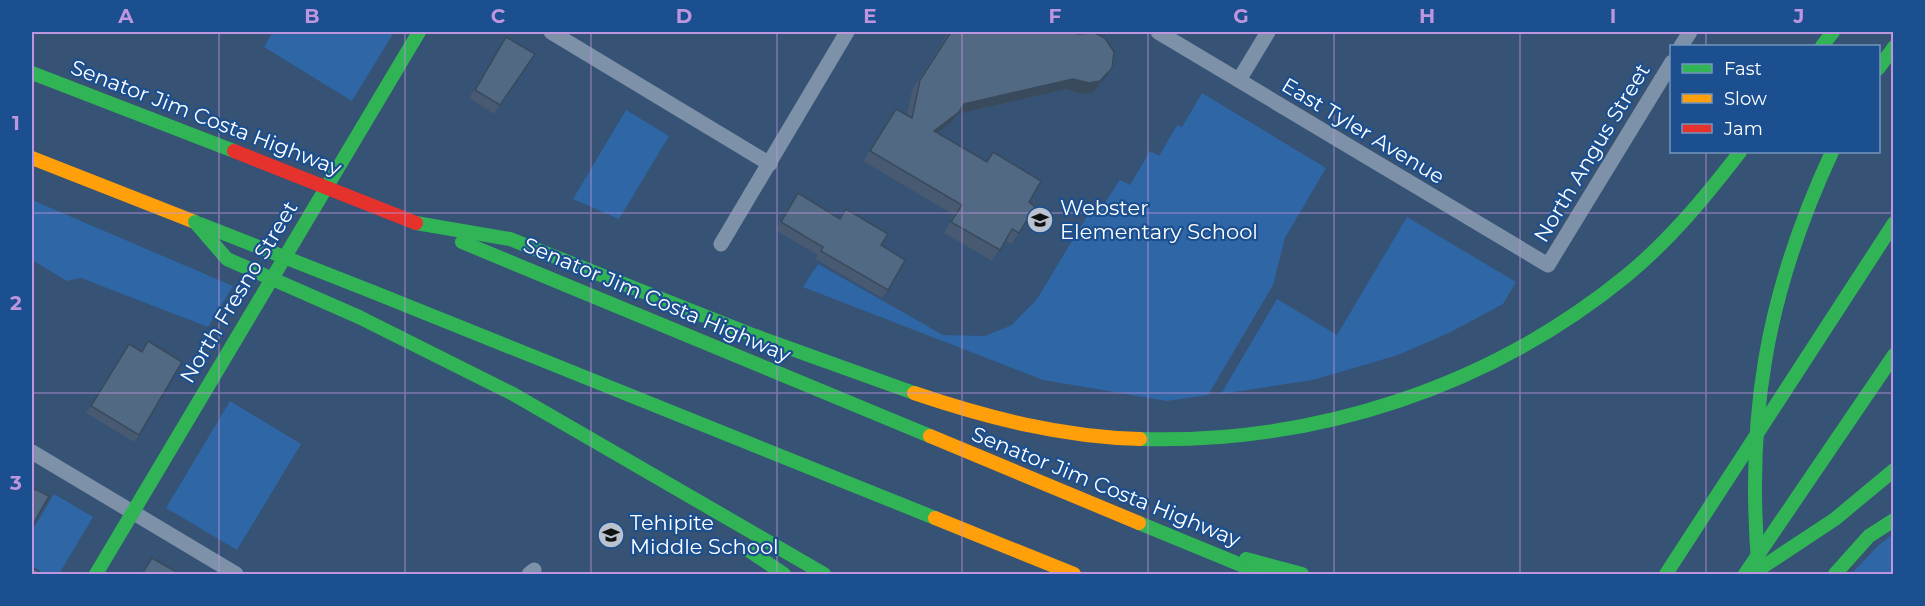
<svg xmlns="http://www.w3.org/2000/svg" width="1925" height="606" viewBox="0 0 1925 606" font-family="Montserrat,sans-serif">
	<rect width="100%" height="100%" fill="#365274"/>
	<!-- green -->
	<g fill="#2f66a5">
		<polygon points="273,32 394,32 352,101 264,47"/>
		<polygon points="1202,93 1326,168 1285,238 1273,285 1208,395 1167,401 1043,380 803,287 818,264 943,335 985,336 1012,325 1037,299 1092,208 1099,212 1120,180 1130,185 1150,151 1159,156 1177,125 1182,127"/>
		<polygon points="626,110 669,136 619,219 573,199"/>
		<polygon points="32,200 233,286 208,327 81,278 67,281 32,260"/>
		<polygon points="1407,217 1516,282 1503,304 1449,333 1398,355 1313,380 1221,394 1277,299 1337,335"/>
		<polygon points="230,401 301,444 237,550 166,508"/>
		<polygon points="54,494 93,517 59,574 32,574 32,531"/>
		<polygon points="1893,534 1893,574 1851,574 1879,545"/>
	</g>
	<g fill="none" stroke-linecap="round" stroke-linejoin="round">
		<!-- street -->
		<g stroke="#7d92a8" stroke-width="15">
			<polyline points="551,32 770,164"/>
			<polyline points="1158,32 1548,265 1672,62"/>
			<polyline points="1681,46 1690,32"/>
			<polyline points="1239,80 1268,32"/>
			<polyline points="721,244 847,32"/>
			<polyline points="32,452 236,574"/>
			<polyline points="529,574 534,570"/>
		</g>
		<!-- fast -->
		<g stroke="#30b455" stroke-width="14">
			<polyline points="1822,46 1833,32"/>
			<polyline points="1878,69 1894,47"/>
			<polyline points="32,73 234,151"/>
			<polyline points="416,223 510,239 750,334 914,393"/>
			<polyline points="462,242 930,436"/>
			<polyline points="373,292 935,518"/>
			<polyline points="359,317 513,394 824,574"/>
			<path d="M1140,439C1316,444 1490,387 1626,276C1670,240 1706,196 1740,152"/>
			<polyline points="1139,523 1263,574"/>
			<polyline points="748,550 784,574"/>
			<polyline points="1246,559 1302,574"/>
			<polyline points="96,574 419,32"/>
			<polyline points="1666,574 1894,223"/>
			<polyline points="1745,574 1894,355"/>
			<polyline points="1752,574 1835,519 1894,470"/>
			<polyline points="1835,574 1869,536 1894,520"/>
		</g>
		<!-- slow -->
		<g stroke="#ff9f0a" stroke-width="14">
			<polyline points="32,158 195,222"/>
			<path d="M914,393C988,418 1062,437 1140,439"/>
			<polyline points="930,436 1139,523"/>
			<polyline points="935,518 1074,574"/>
		</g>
		<!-- fast-bridge -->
		<g stroke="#30b455" stroke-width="14">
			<polyline points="195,222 227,259 359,317"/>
			<polyline points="200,224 373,292"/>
			<path d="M1759,574C1745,418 1766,294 1832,152"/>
		</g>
		<!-- jam-bridge -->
		<polyline stroke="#e5322d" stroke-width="14" points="234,151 416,223"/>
	</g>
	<!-- wall -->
	<g fill="#475a72">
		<polygon points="949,32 1073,32 1112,68 1105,78 1093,92 1082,94 1066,89 957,114 951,123 938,133 986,162 993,152 1029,202 1019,233 1011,244 1005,240 992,261 944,233 954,215 863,161 896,109 907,115 912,90"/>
		<polygon points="506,37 535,54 494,114 469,98"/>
		<polygon points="798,193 839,219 846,209 881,245 888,290 882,298 815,259 818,255 775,230"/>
		<polygon points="148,341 139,435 134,442 86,413 129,344 141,352"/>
	</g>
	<!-- shaded-wall -->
	<polygon fill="#394a5c" points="1112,68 1105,78 1093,92 1082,94 1066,89 957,114 951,123 926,141 934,131 964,104"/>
	<!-- building -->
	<g fill="#526984" stroke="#394a5c" stroke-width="1.5">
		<polygon points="951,32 1073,32 1078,34 1095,33 1105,38 1114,52 1112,68 1100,81 1089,83 1073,79 964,104 959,112 934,131 987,162 993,152 1041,181 1029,202 1035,207 1019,233 1012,229 1000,250 951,222 962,205 870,151 896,109 912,118 920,80"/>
		<polygon points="506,37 535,54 500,105 475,90"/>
		<polygon points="798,193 840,219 846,209 888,234 881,245 905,260 888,290 821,251 823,247 781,222"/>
		<polygon points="148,341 182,362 139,435 91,406 129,344 142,352"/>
		<polygon points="32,489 37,490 49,496 32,526"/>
		<polygon points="152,558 180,574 142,574"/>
		<polygon points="32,567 43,574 32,574"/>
	</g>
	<!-- grid -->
	<path fill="none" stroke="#bd96df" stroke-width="1.5" stroke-opacity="0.55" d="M219,32V574M405,32V574M591,32V574M777,32V574M962,32V574M1148,32V574M1334,32V574M1520,32V574M1706,32V46M1706,152V574M32,213H1894M32,393H1894"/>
	<!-- icons -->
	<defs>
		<symbol id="school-disc" viewBox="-11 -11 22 22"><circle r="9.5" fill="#b9c2ce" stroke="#1b4f8f"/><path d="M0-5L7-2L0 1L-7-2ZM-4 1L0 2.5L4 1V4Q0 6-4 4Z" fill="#111"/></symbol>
	</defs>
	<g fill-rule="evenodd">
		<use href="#school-disc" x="1025" y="205" width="30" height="30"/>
		<use href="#school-disc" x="596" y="520" width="30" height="30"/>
	</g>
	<g text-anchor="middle" stroke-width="4.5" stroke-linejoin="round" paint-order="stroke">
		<!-- street labels -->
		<g font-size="21" fill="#fff" stroke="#1b4f8f">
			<text transform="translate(206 118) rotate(21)" y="7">Senator Jim Costa Highway</text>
			<text transform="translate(1363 131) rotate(31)" y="7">East Tyler Avenue</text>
			<text transform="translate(1592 153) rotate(-59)" y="7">North Angus Street</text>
			<text transform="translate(239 292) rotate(-59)" y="7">North Fresno Street</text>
			<text transform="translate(657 300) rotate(23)" y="7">Senator Jim Costa Highway</text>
			<text transform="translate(1106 487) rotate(22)" y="7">Senator Jim Costa Highway</text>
		</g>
		<!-- poi labels -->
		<g font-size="21" fill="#fff" stroke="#1b4f8f" text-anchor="start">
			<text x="1060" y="215">Webster<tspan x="1060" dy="24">Elementary School</tspan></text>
			<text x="630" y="530">Tehipite<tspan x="630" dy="24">Middle School</tspan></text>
		</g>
	</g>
	<!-- border -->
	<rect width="1925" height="606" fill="none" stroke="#1b4f8f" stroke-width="66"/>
	<!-- legend -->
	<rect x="1670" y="45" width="210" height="108" fill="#1b4f8f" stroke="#7695bc" stroke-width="1.5"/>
	<rect x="1682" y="64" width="30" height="9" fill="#30b455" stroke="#7695bc" stroke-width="1.5"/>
	<text x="1724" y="75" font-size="18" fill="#ffffff">Fast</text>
	<rect x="1682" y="94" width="30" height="9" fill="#ff9f0a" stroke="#7695bc" stroke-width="1.5"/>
	<text x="1724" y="105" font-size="18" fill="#ffffff">Slow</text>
	<rect x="1682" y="124" width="30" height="9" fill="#e5322d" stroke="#7695bc" stroke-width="1.5"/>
	<text x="1724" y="135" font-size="18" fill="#ffffff">Jam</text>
	<rect x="33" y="33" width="1859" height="540" fill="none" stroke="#bd96df" stroke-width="2"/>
	<g font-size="20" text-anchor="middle" font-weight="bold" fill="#bd96df">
		<text x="126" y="23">A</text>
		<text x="312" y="23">B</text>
		<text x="498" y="23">C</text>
		<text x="684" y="23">D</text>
		<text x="870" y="23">E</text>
		<text x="1055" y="23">F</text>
		<text x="1241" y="23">G</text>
		<text x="1427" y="23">H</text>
		<text x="1613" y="23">I</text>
		<text x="1799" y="23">J</text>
		<text x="16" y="130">1</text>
		<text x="16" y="310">2</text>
		<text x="16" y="490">3</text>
	</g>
</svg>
